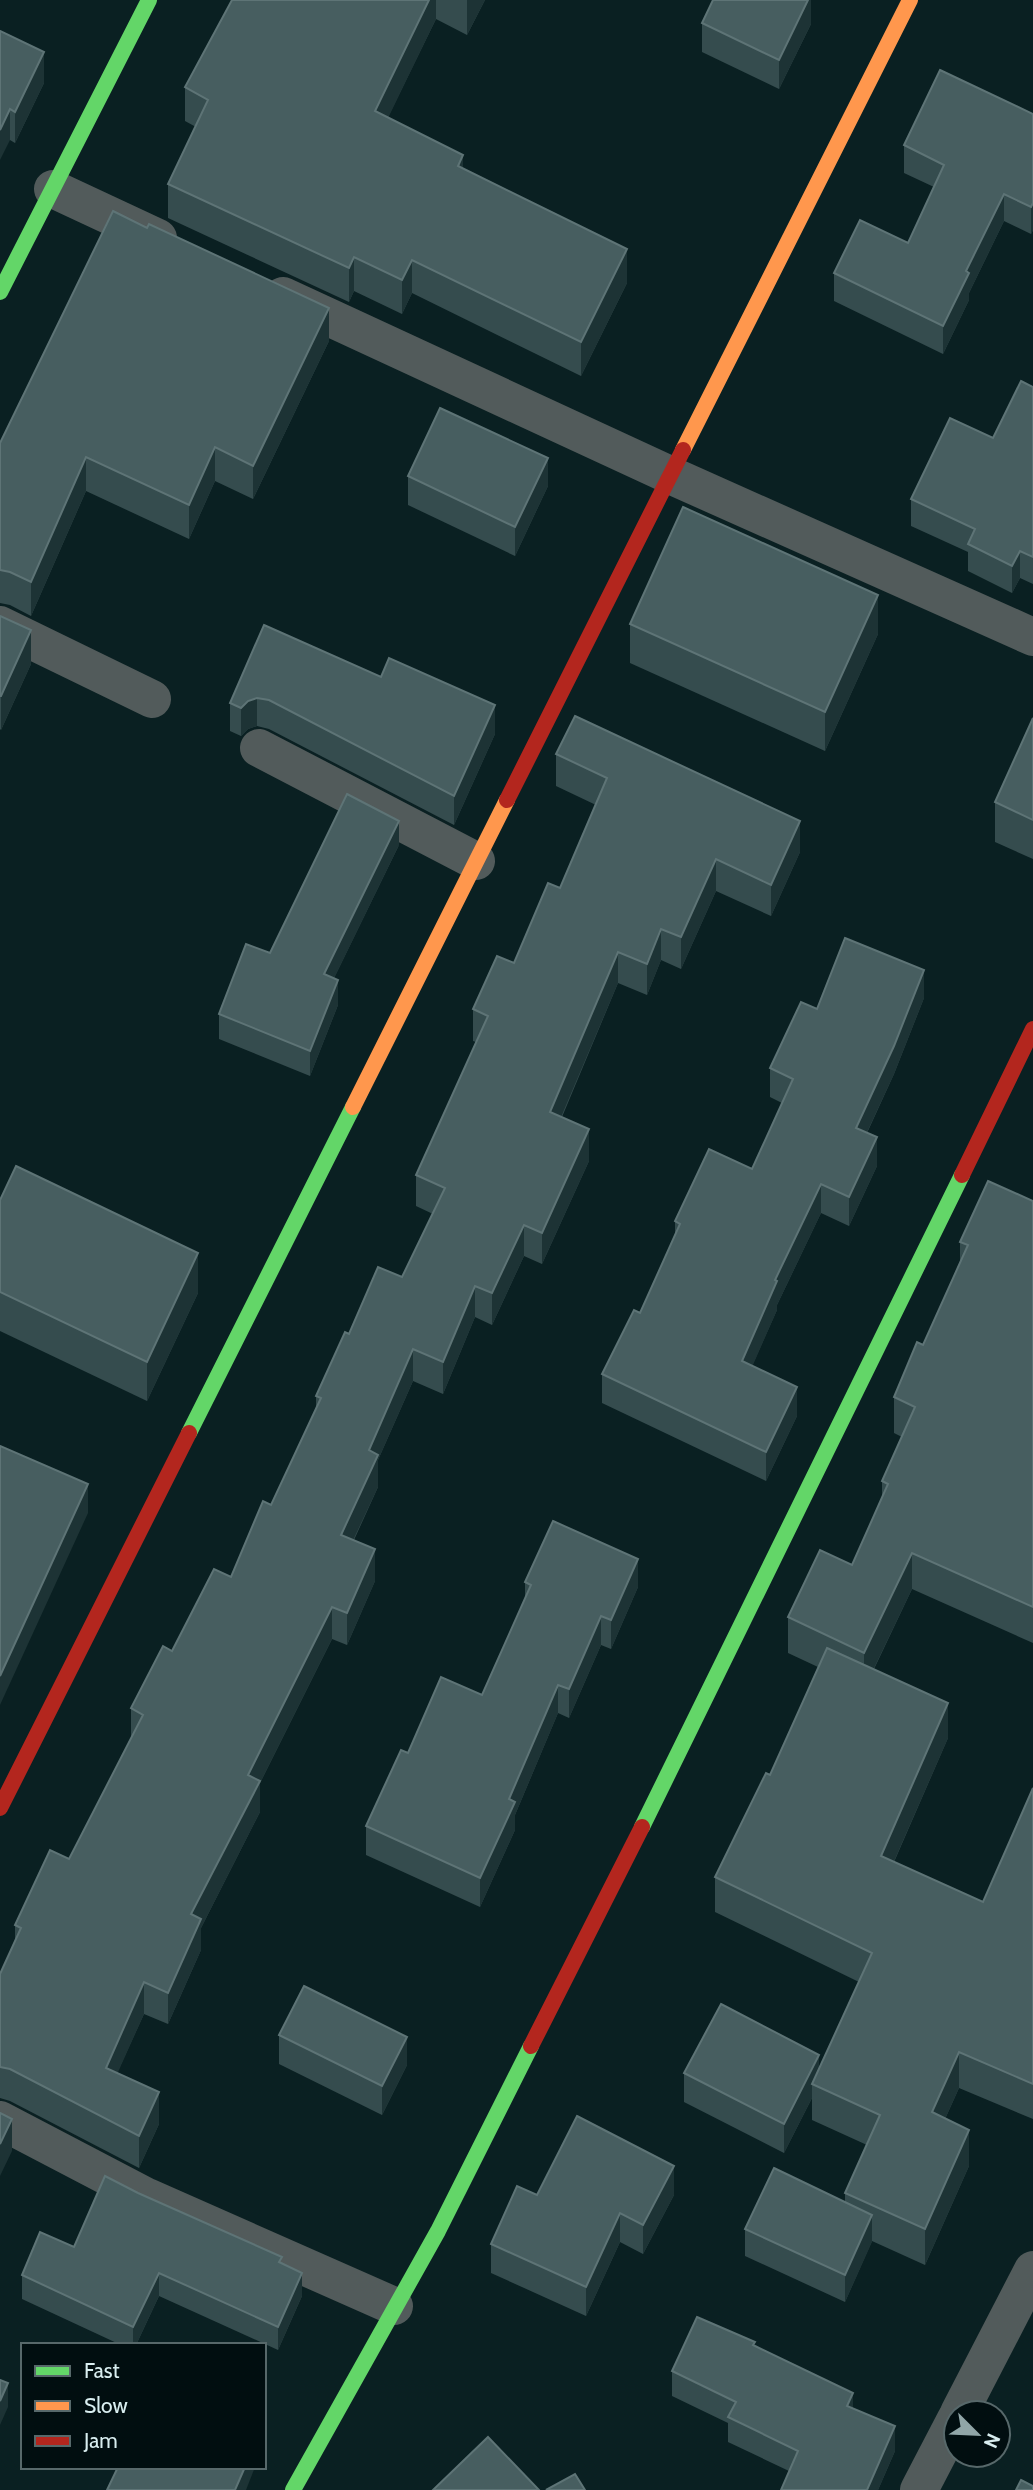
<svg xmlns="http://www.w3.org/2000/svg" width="1033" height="2490" viewBox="0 0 1033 2490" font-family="Cabin,sans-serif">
	<rect width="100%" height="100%" fill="#0a2022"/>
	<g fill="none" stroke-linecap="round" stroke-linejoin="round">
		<!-- street -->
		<g stroke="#525b5b" stroke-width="38">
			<polyline points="53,189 158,238"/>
			<polyline points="283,296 670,475 1033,637"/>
			<polyline points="0,625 152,699"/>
			<polyline points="259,748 476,861"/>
			<polyline points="0,2120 147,2197 394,2306"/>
			<polyline points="959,2413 1033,2270"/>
			<polyline points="919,2490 956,2419"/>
		</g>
		<!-- fast -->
		<g stroke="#63d668" stroke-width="16">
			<polyline points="0,292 149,0"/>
			<polyline points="189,1433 353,1107"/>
			<polyline points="642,1827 962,1175"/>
			<polyline points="293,2490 438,2231 531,2046"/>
		</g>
		<!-- slow -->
		<g stroke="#ff974d" stroke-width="16">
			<polyline points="683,450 910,0"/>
			<polyline points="353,1107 507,800"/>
		</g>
		<!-- jam -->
		<g stroke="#b3261e" stroke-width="16">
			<polyline points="507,800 683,450"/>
			<polyline points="962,1175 1033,1029"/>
			<polyline points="0,1808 189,1433"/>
			<polyline points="531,2046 642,1827"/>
		</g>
	</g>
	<!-- wall -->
	<g fill="#354c4e">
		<polygon points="232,0 485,0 467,35 436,19 388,117 627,283 581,376 412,293 402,314 354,291 349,302 168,218 168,184 196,127 185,121 185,87"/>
		<polygon points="811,0 811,24 779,89 702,52 702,23"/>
		<polygon points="0,31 44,83 15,143 10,140"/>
		<polygon points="1033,114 1033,230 1031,234 1004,221 969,293 969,300 943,354 834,301 834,273 908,243 934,187 904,173 904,145"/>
		<polygon points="329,341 253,499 215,481 189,539 86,491 31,616 10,605 0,603 0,443"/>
		<polygon points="1033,387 1033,584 1020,578 1012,593 968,571 968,552 911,526 911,499 993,438"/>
		<polygon points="408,476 548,486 515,556 408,505"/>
		<polygon points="0,616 31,664 1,730 0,729"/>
		<polygon points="630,624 878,634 825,751 630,663"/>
		<polygon points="264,625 495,734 454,825 269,729 257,726 248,729 241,736 230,731 230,703"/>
		<polygon points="1033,718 1033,859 995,842 995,802"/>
		<polygon points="556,754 800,852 771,916 716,891 681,969 661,960 647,995 618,983 562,1117 589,1161 542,1264 524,1256 492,1325 475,1317 443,1394 413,1381 378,1460 378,1487 354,1540 375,1581 347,1645 332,1639 260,1783 260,1812 201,1928 201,1950 168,2024 144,2014 117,2073 159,2124 139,2168 10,2101 0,2098 0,1974 15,1940 15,1925 69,1859 131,1739 131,1708 172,1651 231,1577 271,1505 316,1408 316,1396 349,1334 402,1277 433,1214 416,1206 416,1175 476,1042 473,1041 473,1009 514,963 560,888 596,805 556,786"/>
		<polygon points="399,845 334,978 338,1005 310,1076 219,1039 219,1014 270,953"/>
		<polygon points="924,998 894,1074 867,1133 877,1166 849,1226 821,1213 777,1305 777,1310 752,1366 797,1416 766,1481 602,1403 602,1374 640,1313 675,1235 675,1221 752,1169 782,1103 770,1097 770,1068 817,1009"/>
		<polygon points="0,1200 198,1293 147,1401 0,1331"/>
		<polygon points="1033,1201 1033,1643 912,1589 874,1669 948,1738 894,1862 983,1902 1033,1788 1033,2119 959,2088 945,2119 969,2166 925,2265 872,2241 845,2302 745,2256 745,2229 845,2202 845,2193 867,2145 812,2120 812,2098 784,2153 684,2102 684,2073 819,2068 859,1982 715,1912 715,1877 770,1775 818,1667 788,1653 788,1617 852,1565 882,1497 882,1481 902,1437 894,1433 894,1397 923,1345 960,1262 960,1242"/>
		<polygon points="525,1582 638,1587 611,1649 601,1645 569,1718 558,1713 515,1815 515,1830 480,1907 366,1855 366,1826 408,1753 482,1695 525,1598"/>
		<polygon points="279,2035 407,2065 382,2115 279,2064"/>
		<polygon points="138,2193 282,2263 302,2296 278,2350 159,2296 136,2345 121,2345 22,2299 22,2275 74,2247"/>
		<polygon points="537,2195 674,2195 643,2254 620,2242 586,2316 491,2273 491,2244"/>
		<polygon points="755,2346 853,2408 895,2451 878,2490 781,2490 789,2471 728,2442 728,2423 672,2396 672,2371"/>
	</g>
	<!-- shaded-wall -->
	<g fill="#1d3335">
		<polygon points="429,0 436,0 436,19 375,145 375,111"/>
		<polygon points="467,0 485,0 467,35"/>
		<polygon points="808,0 811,0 811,24 779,89 779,60"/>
		<polygon points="44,52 44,83 15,143 15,112"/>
		<polygon points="10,109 10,140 0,160 0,130"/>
		<polygon points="463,155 463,189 458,166"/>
		<polygon points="1004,194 1004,221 969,293 969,300 943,354 943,326 966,271"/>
		<polygon points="1033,203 1033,230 1031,234 1031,207"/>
		<polygon points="627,249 627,283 581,376 581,342"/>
		<polygon points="354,257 354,291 349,302 349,268"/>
		<polygon points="412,260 412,293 402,314 402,280"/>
		<polygon points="329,308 329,341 253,499 253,466"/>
		<polygon points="215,447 215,481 189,539 189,505"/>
		<polygon points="86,457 86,491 31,616 31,582"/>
		<polygon points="548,458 548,486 515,556 515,527"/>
		<polygon points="1020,551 1020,578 1012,593 1012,566"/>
		<polygon points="878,595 878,634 825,751 825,712"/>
		<polygon points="31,630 31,664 1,730 1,696"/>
		<polygon points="257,698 257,726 248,729 241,736 241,708 248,701"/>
		<polygon points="495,705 495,734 454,825 454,796"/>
		<polygon points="399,821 399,845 324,999 324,974"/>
		<polygon points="800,821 800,852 771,916 771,885"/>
		<polygon points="716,859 716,891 681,969 681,937"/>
		<polygon points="661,929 661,960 647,995 647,964"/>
		<polygon points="618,952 618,983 550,1143 550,1112"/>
		<polygon points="924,970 924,998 894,1074 856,1156 856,1128"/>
		<polygon points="338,980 338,1005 310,1076 310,1051"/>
		<polygon points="589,1129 589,1161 542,1264 542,1233"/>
		<polygon points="877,1137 877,1166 849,1226 849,1197"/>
		<polygon points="821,1184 821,1213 777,1305 777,1310 742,1390 742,1361 775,1280"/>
		<polygon points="524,1225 524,1256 492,1325 492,1293"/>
		<polygon points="198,1253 198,1293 147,1401 147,1362"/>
		<polygon points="475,1286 475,1317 443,1394 443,1362"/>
		<polygon points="413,1349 413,1381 378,1460 378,1487 341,1566 341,1535 369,1450"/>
		<polygon points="797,1387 797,1416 766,1481 766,1452"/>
		<polygon points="88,1484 88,1513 0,1705 0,1676"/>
		<polygon points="375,1549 375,1581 347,1645 347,1613"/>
		<polygon points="912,1553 912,1589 864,1689 864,1653"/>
		<polygon points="638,1559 638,1587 611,1649 611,1620"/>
		<polygon points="332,1607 332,1639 260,1783 260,1812 201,1928 201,1950 168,2024 168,1993 191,1914 248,1775"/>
		<polygon points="601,1616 601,1645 569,1718 569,1689"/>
		<polygon points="558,1685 558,1713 515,1815 515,1830 480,1907 480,1878 509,1799"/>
		<polygon points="948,1703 948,1738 881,1891 881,1856"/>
		<polygon points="144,1982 144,2014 106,2099 106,2068"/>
		<polygon points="407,2037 407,2065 382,2115 382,2086"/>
		<polygon points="959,2052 959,2088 932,2148 932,2112"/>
		<polygon points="819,2055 819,2083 812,2084 812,2098 784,2153 784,2124"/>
		<polygon points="159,2092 159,2124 139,2168 139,2136"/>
		<polygon points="12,2119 12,2151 0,2176 0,2144"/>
		<polygon points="969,2130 969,2166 925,2265 925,2229"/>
		<polygon points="674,2166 674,2195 643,2254 643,2225"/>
		<polygon points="620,2213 620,2242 586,2316 586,2287"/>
		<polygon points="872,2215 872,2242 845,2302 845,2275"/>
		<polygon points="159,2273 159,2296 136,2345 133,2345 133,2327"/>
		<polygon points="302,2273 302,2296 278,2350 278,2327"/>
		<polygon points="8,2383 8,2407 0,2425 0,2401"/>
		<polygon points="853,2393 853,2418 847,2406"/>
		<polygon points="266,2415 266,2441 264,2445 264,2418"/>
		<polygon points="895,2426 895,2451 878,2490 867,2490"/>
		<polygon points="245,2467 255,2467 246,2490 235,2490"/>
	</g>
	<!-- building -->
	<g fill="#475e60" stroke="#5e7476" stroke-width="2">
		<polygon points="232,0 429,0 375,111 463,155 458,166 627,249 581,342 412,260 402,280 354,257 349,268 168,184 208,100 185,87"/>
		<polygon points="713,0 808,0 779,60 702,23"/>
		<polygon points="0,31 44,52 15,112 10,109 0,130"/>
		<polygon points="940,70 1033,114 1033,203 1031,207 1004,194 966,271 969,273 943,326 834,273 860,220 908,243 944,165 904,145"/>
		<polygon points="113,211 147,228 149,224 329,308 253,466 215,447 189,505 86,457 31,582 10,572 0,570 0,443"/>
		<polygon points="1021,381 1033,387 1033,557 1020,551 1012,566 968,544 975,529 911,499 950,418 993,438"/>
		<polygon points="440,408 548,458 515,527 408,476"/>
		<polygon points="683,507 878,595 825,712 630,624"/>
		<polygon points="0,616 31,630 1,696 0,696"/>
		<polygon points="264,625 381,677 389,658 495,705 454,796 269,700 257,698 248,701 241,708 230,703"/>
		<polygon points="575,716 800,821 771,885 716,859 681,937 661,929 647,964 618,952 550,1112 589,1129 542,1233 524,1225 492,1293 475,1286 443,1362 413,1349 369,1450 378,1455 341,1535 375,1549 347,1613 332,1607 248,1775 260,1781 191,1914 201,1919 168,1993 144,1982 106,2068 159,2092 139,2136 10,2069 0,2067 0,1974 21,1928 15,1925 50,1850 69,1859 143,1715 131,1708 163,1646 172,1651 214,1569 231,1577 263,1501 271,1505 321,1398 316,1396 345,1332 349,1334 378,1267 402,1277 445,1188 416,1175 488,1016 473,1009 497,956 514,963 548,883 560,888 607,778 556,754"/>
		<polygon points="1033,718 1033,820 995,802"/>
		<polygon points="347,794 399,821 324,974 338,980 310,1051 219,1014 246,944 270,953"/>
		<polygon points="845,938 924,970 894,1046 856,1128 877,1137 849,1197 821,1184 775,1280 777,1281 742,1361 797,1387 766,1452 602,1374 634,1310 640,1313 680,1224 675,1221 709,1149 752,1169 793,1079 770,1068 801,1002 817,1009"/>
		<polygon points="16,1166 198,1253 147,1362 0,1292 0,1200"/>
		<polygon points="988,1181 1033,1201 1033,1607 912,1553 864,1653 788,1617 820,1550 852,1565 888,1484 882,1481 915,1407 894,1397 917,1342 923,1345 968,1245 960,1242"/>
		<polygon points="0,1446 88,1484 0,1676"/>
		<polygon points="553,1521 638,1559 611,1620 601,1616 569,1689 558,1685 509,1799 515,1802 480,1878 366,1826 401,1750 408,1753 441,1677 482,1695 531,1585 525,1582"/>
		<polygon points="827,1648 948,1703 881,1856 983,1902 1033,1788 1033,2084 959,2052 932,2112 969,2130 925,2229 845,2193 880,2115 812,2084 872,1953 715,1877 766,1773 770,1775"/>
		<polygon points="304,1986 407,2037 382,2086 279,2035"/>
		<polygon points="721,2004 819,2055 784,2124 684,2073"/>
		<polygon points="0,2113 12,2119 0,2144"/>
		<polygon points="577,2116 674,2166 643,2225 620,2213 586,2287 491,2244 517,2186 537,2195"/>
		<polygon points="774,2168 872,2215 845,2275 745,2229"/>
		<polygon points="105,2176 138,2193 282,2257 279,2262 302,2273 278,2327 159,2273 133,2327 22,2275 40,2232 74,2247"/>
		<polygon points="697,2317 755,2342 753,2345 853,2393 847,2406 895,2426 867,2490 781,2490 798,2451 728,2417 736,2402 672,2371"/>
		<polygon points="0,2380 8,2383 0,2401"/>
		<polygon points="488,2437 539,2490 433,2490"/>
		<polygon points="118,2467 245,2467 235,2490 107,2490"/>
		<polygon points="575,2474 585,2490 546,2490"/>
		<polygon points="1021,2480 1033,2486 1033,2490 1016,2490"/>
	</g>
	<!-- legend -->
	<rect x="21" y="2343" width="245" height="126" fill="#010e10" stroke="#57686a" stroke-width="2"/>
	<rect x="35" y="2366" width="35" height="10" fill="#63d668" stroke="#57686a" stroke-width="2"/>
	<text x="84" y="2378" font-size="21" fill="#d9eef0">Fast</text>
	<rect x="35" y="2401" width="35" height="10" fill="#ff974d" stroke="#57686a" stroke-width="2"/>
	<text x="84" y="2413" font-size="21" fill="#d9eef0">Slow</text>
	<rect x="35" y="2436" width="35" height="10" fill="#b3261e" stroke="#57686a" stroke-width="2"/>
	<text x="84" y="2448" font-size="21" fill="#d9eef0">Jam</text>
	<!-- north arrow -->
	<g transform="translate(977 2434) rotate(114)"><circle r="33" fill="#010e10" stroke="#57686a" stroke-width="2"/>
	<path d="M0-5L12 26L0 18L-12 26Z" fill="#91a6a8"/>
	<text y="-10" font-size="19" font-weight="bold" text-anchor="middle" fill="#d9eef0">N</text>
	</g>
</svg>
